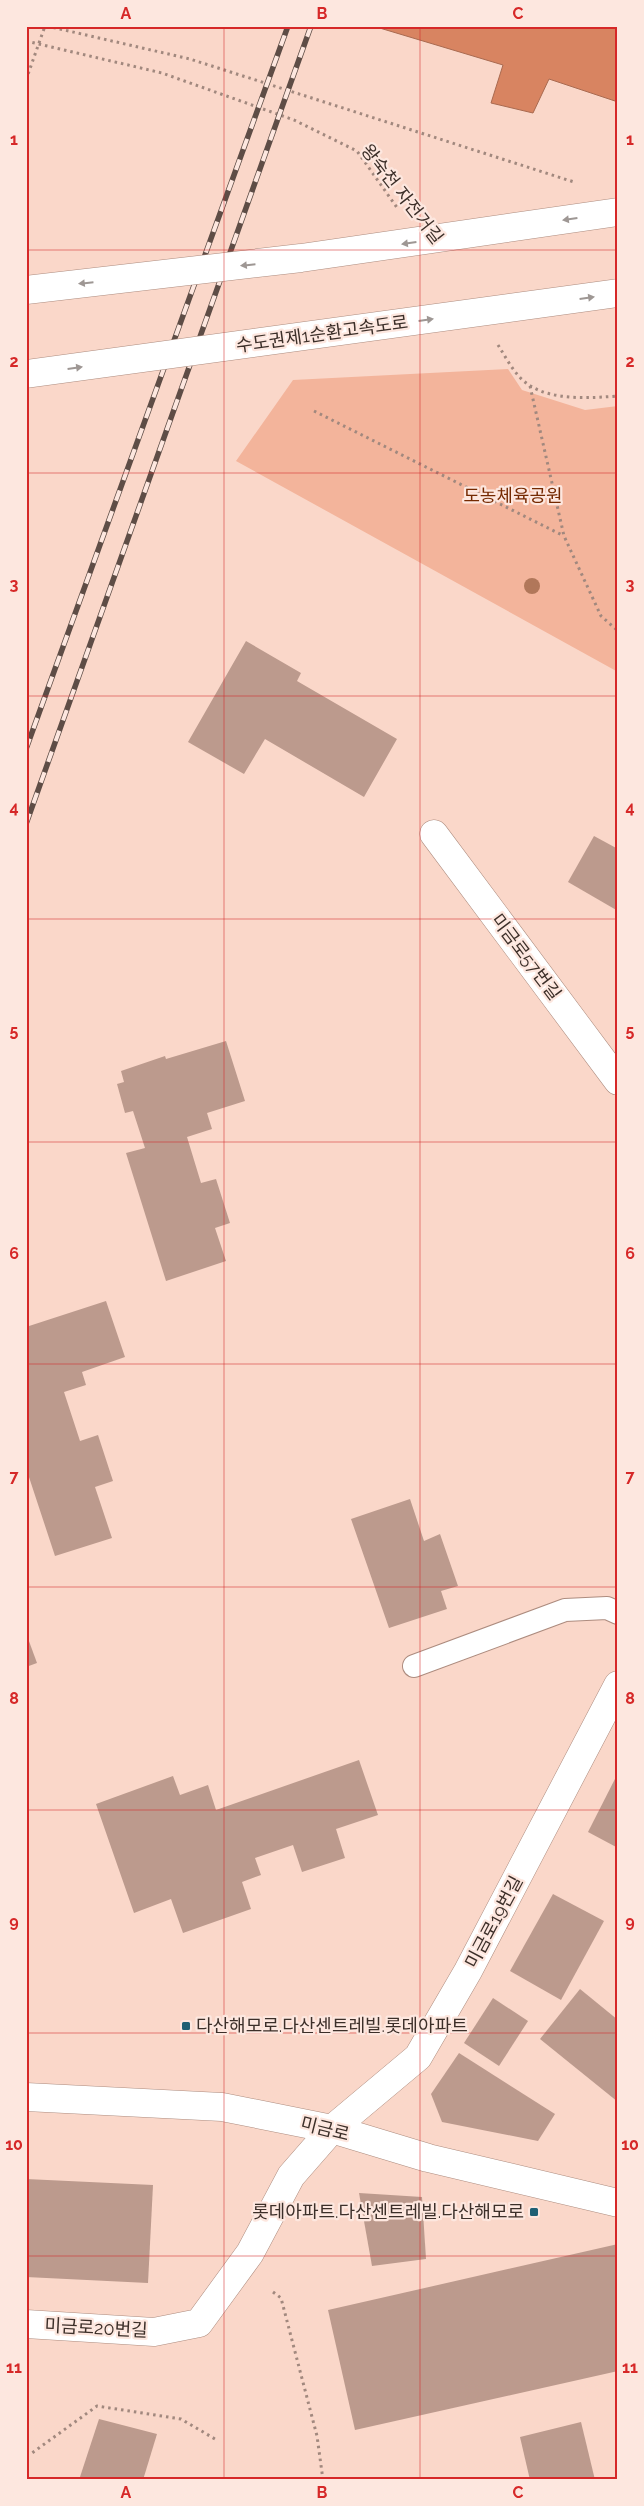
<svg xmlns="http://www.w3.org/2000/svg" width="644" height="2506" viewBox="0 0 644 2506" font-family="Raleway,'Noto Sans KR',sans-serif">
	<rect width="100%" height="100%" fill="#fad7c9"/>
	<!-- green -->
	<polygon fill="#f3b49b" points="508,369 522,390 585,410 618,406 618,672 236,461 293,380"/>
	<!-- water -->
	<polygon fill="#d88461" stroke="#a96a50" points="373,26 618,26 618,102 549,79 533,113 491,103 503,65"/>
	<!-- building -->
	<g fill="#bc9a8d">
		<polygon points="246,641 301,673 297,681 397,739 364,797 265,739 244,774 188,742"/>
		<polygon points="594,836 618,849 618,911 568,882"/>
		<polygon points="226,1041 245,1101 207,1113 212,1129 187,1137 201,1183 216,1179 230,1223 215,1228 226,1261 166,1281 126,1153 145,1148 133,1111 125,1113 117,1084 124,1082 121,1071 165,1056 166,1059"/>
		<polygon points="106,1301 125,1357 82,1372 86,1385 64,1392 80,1441 98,1435 113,1481 95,1487 112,1538 55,1556 26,1468 26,1327"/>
		<polygon points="410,1499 424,1541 440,1534 458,1586 441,1591 447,1609 389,1628 351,1519"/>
		<polygon points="26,1633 37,1663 26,1667"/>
		<polygon points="359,1760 378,1815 336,1829 345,1858 302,1872 293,1845 255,1858 261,1875 242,1882 251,1909 183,1933 171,1899 134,1913 96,1804 173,1776 180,1795 208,1785 216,1810"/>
		<polygon points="618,1773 618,1848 588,1832"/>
		<polygon points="553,1894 604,1921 561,2000 510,1971"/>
		<polygon points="580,1989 618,2020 618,2102 540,2039"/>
		<polygon points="493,1998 528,2021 499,2066 464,2043"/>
		<polygon points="459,2053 555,2114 538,2141 442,2122 431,2094"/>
		<polygon points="26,2179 153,2185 148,2283 26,2277"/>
		<polygon points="359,2193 422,2197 426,2259 372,2266"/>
		<polygon points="618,2244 618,2371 355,2430 328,2310"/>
		<polygon points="99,2419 157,2434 143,2480 79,2480"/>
		<polygon points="581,2422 595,2480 530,2480 520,2437"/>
	</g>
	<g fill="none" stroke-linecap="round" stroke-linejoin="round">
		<defs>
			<polyline id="lane" points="414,1666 565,1610 607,1608 618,1613"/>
			<g id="street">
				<polyline points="434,834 618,1081"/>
				<polyline points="26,2324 154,2332 199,2323 250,2253 291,2176 332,2129 418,2057 468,1971 618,1685"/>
			</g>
			<polyline id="secondary" points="26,2097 222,2107 332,2129 428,2158 618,2203"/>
		</defs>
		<!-- lane casing -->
		<use href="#lane" stroke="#ad8c7f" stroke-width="24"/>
		<!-- street casing -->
		<use href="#street" stroke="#ad8c7f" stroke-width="29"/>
		<!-- secondary casing -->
		<use href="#secondary" stroke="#ad8c7f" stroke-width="29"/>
		<!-- path -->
		<g stroke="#a1887e" stroke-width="3" stroke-dasharray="2.5 4" stroke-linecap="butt">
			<polyline points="47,26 190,59 574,182"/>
			<polyline points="26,41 162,73 294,120 357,151 398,209"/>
			<path d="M498,345C507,359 515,376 529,385C553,401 591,398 618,396"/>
			<polyline points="530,386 564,536 601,616 618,631"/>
			<polyline points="314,411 564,536"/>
			<polyline points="273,2292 281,2298 317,2436 323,2480"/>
			<polyline points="26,2453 32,2453 97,2406 181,2419 215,2439"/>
		</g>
		<!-- lane -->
		<use href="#lane" stroke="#fff" stroke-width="22"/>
		<!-- street -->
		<use href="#street" stroke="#fff" stroke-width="28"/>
		<!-- secondary -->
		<use href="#secondary" stroke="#fff" stroke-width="28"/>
		<defs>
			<g id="rail">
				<polyline points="26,749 288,26"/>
				<polyline points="26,824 311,26"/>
			</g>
		</defs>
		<!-- rail casing -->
		<use href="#rail" stroke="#5e4d46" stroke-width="5.5"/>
		<!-- rail -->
		<use href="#rail" stroke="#fde7df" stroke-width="4" stroke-dasharray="11" stroke-linecap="butt"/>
		<defs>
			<g id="highway-bridge">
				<polyline points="26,290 301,258 618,212"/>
				<polyline points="26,374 618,293"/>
			</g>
		</defs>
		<!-- highway-bridge casing -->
		<use href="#highway-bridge" stroke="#ad8c7f" stroke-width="29" stroke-linecap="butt"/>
		<!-- path-bridge -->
		<polyline stroke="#a1887e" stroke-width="3" stroke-dasharray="2.5 4" stroke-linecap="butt" points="26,80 45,26"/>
		<!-- highway-bridge -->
		<use href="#highway-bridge" stroke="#fff" stroke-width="28"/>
	</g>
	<!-- trees -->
	<circle fill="#b1775a" cx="532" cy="586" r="8"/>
	<!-- one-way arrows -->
	<defs><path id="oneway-solid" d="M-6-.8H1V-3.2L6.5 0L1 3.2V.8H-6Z" transform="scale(1.25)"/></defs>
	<g fill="#9e9794">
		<use href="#oneway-solid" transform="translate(570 219) rotate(172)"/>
		<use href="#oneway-solid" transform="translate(409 243) rotate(172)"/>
		<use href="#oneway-solid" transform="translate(248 265) rotate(174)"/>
		<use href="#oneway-solid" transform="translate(86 283) rotate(174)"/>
		<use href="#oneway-solid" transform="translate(587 298) rotate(-8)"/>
		<use href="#oneway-solid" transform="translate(426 320) rotate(-8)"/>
		<use href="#oneway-solid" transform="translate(75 368) rotate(-8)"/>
	</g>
	<!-- grid -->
	<path fill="none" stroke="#d62828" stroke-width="1" stroke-opacity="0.55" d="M224,26V2480M420,26V2480M26,250H618M26,473H618M26,696H618M26,919H618M26,1142H618M26,1364H618M26,1587H618M26,1810H618M26,2033H618M26,2256H618"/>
	<!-- markers -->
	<g fill="#1f6074" stroke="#fde7df" stroke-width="2">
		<rect x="181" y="2021" width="10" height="10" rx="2.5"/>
		<rect x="529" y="2207" width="10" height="10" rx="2.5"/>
	</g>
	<g text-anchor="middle" stroke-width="4.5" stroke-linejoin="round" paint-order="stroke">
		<!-- street labels -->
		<g font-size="18" fill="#3c2f29" stroke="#fde7df">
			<text transform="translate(402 194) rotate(52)" y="6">왕숙천 자전거길</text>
			<text transform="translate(322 334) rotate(-8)" y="6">수도권제1순환고속도로</text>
			<text transform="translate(526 957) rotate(53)" y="6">미금로57번길</text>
			<text transform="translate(494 1922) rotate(-62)" y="6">미금로19번길</text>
			<text transform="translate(325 2129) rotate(14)" y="6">미금로</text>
			<text transform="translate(96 2328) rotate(3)" y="6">미금로20번길</text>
		</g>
		<!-- park labels -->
		<g font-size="18" fill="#752900" stroke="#fde7df">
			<text x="513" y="502">도농체육공원</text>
		</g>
		<!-- poi labels -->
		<g font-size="18" fill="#3c2f29" stroke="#fde7df" text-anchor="start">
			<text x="196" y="2032">다산해모로.다산센트레빌.롯데아파트</text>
			<text x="524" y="2218" text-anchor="end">롯데아파트.다산센트레빌.다산해모로</text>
		</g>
	</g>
	<!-- border -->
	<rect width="644" height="2506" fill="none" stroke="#fde7df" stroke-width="55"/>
	<rect x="28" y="28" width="588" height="2450" fill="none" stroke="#d62828" stroke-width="2"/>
	<g font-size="16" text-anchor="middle" font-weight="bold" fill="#d62828">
		<text x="126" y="19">A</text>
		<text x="322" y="19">B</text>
		<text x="518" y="19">C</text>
		<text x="14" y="145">1</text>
		<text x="630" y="145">1</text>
		<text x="14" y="367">2</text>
		<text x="630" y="367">2</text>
		<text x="14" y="590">3</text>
		<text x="630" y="590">3</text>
		<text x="14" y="813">4</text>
		<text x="630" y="813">4</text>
		<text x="14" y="1036">5</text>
		<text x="630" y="1036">5</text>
		<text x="14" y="1259">6</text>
		<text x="630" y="1259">6</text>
		<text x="14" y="1482">7</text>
		<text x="630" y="1482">7</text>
		<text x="14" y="1704">8</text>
		<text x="630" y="1704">8</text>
		<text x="14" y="1927">9</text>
		<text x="630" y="1927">9</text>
		<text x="14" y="2150">10</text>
		<text x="630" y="2150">10</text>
		<text x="14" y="2373">11</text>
		<text x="630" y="2373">11</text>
		<text x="126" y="2498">A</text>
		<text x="322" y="2498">B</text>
		<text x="518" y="2498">C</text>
	</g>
</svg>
